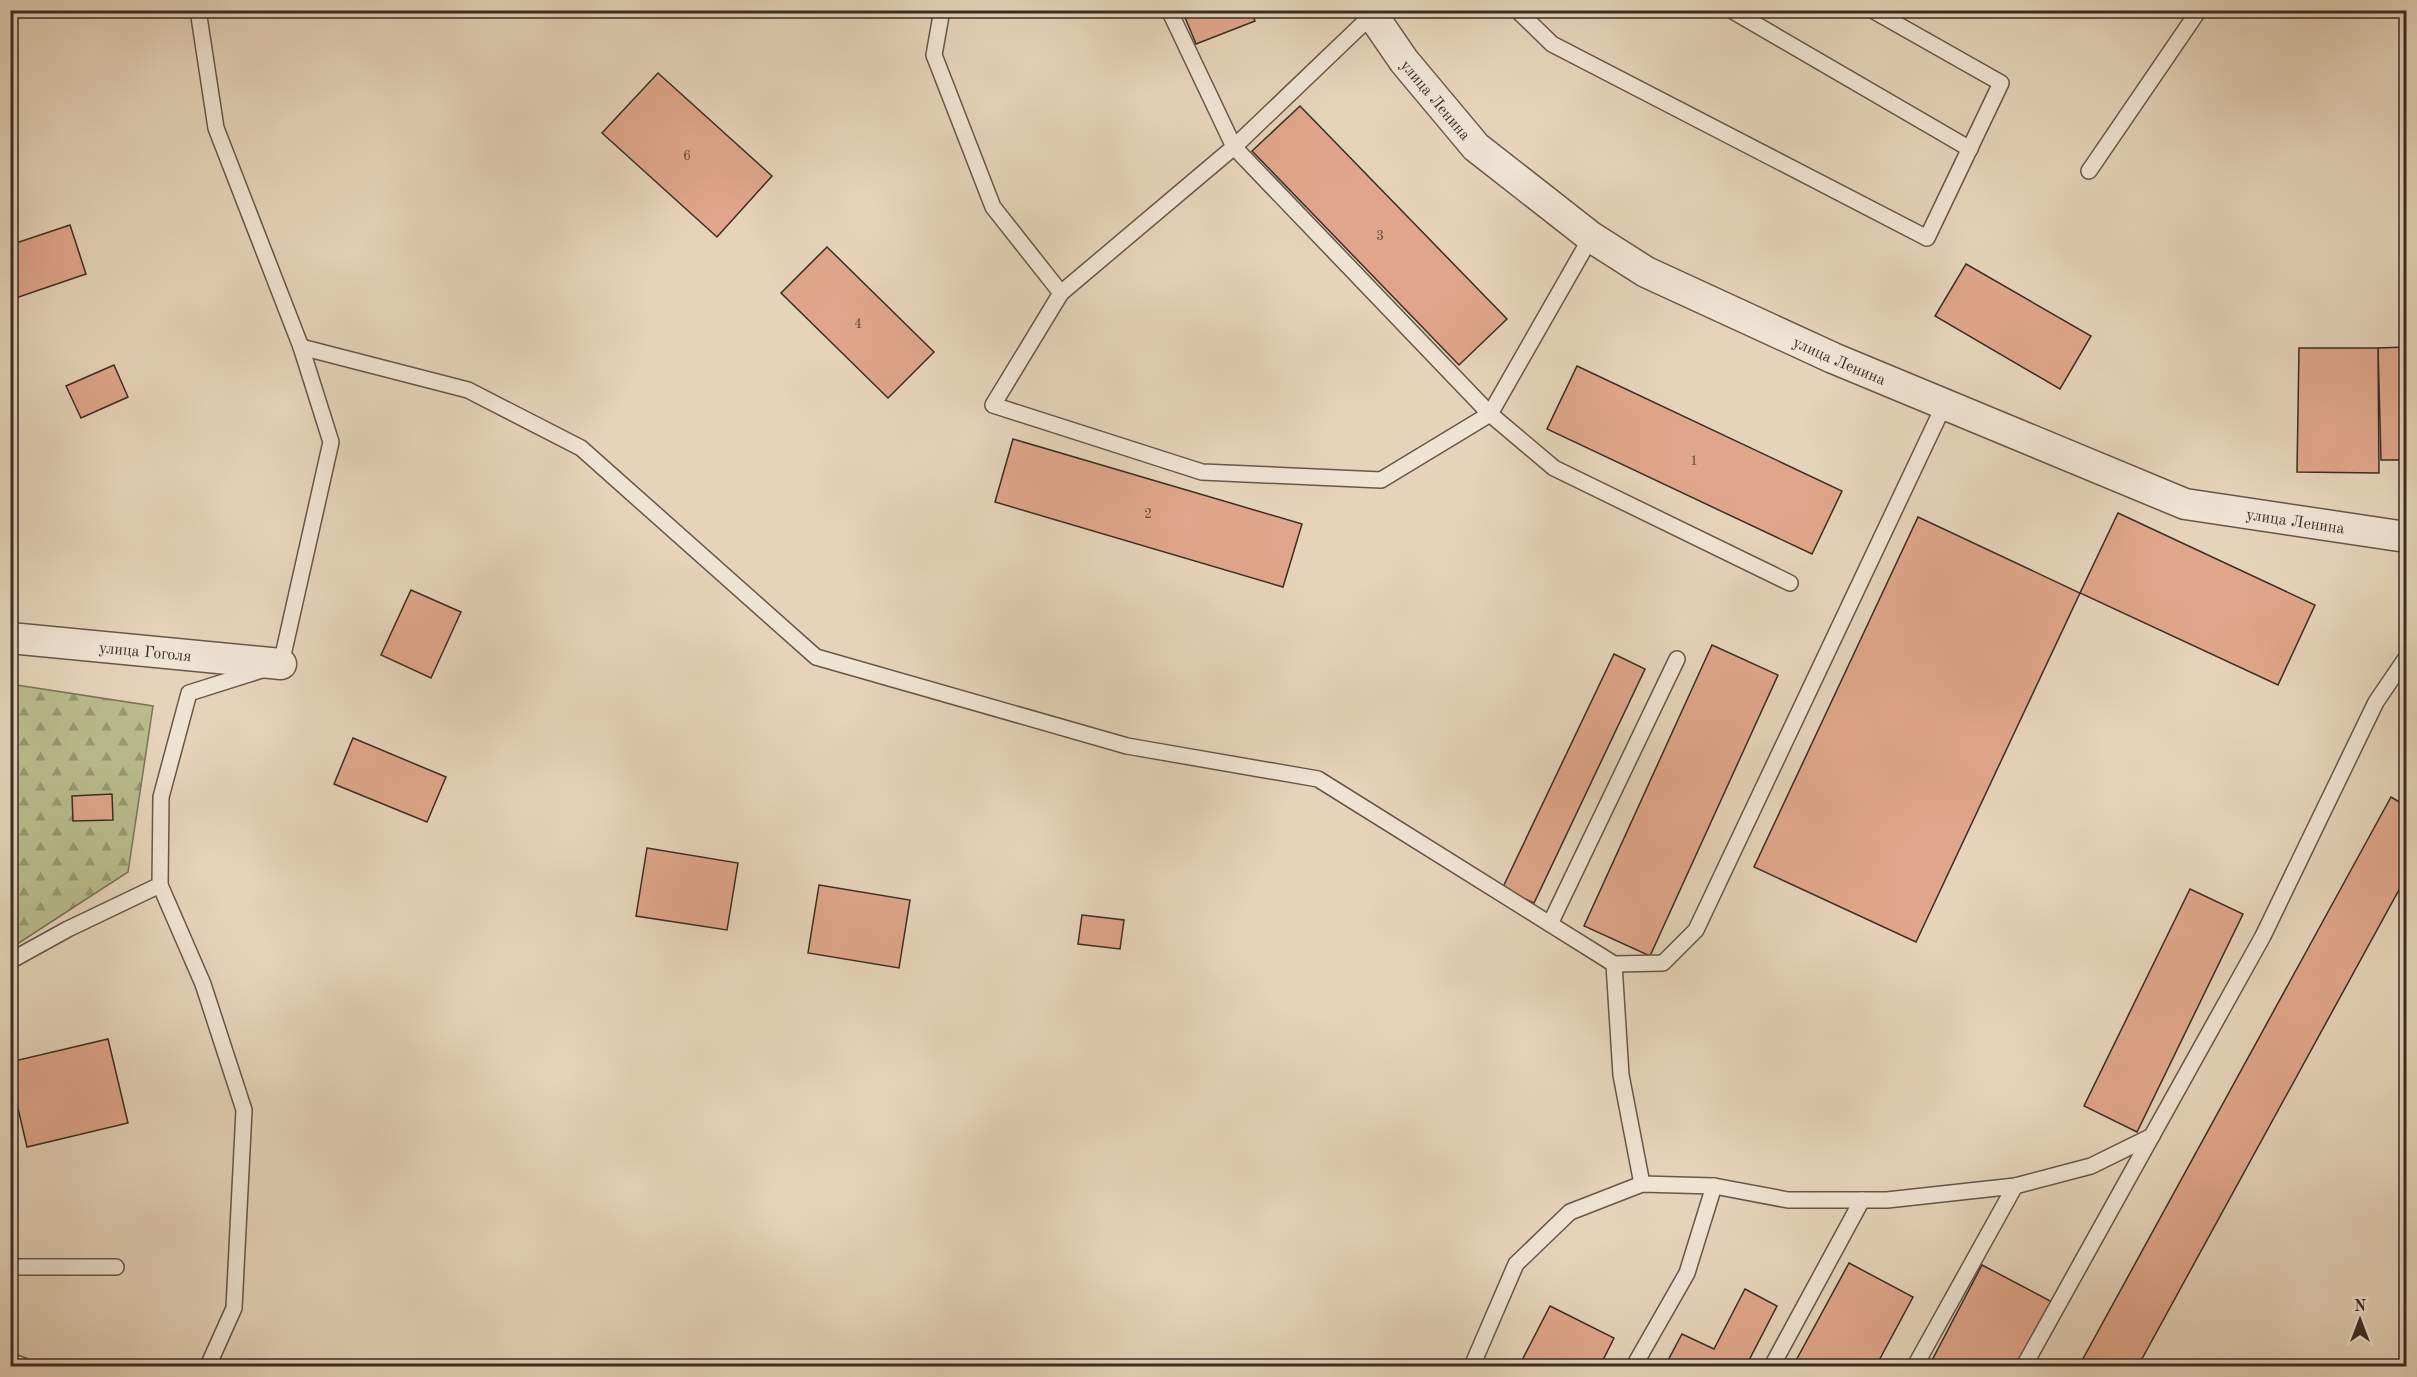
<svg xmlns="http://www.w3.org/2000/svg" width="2417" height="1377" viewBox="0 0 2417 1377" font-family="'Old Standard TT',serif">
	<defs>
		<pattern id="forest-firs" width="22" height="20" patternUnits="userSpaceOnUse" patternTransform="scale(1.5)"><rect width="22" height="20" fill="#b9bc8d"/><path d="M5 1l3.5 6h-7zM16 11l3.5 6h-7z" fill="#989973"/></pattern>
	</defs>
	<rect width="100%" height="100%" fill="#e6d4ba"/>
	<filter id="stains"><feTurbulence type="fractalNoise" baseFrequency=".00333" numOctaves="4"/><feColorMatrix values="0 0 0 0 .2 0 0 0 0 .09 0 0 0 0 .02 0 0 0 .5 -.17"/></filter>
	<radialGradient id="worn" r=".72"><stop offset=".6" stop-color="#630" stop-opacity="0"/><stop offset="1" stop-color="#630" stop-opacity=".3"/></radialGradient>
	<!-- forest -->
	<polygon fill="url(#forest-firs)" stroke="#7a7458" stroke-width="1.5" points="10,684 153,706 128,872 11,948"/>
	<!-- building -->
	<g fill="#e0a68b" stroke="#3b2d23" stroke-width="1.5">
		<polygon points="1182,10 1251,10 1255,21 1196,44"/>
		<polygon points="658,73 772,176 717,237 602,133"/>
		<polygon points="1300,106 1507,319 1459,365 1252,151"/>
		<polygon points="70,225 86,274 10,300 10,245"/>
		<polygon points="827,247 934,352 888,398 781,293"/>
		<polygon points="1966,264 2091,336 2060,389 1935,316"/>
		<polygon points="2406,347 2406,460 2381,460 2378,348"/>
		<polygon points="2299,348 2378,348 2379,473 2297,472"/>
		<polygon points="114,365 128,397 81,418 66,386"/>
		<polygon points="1577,366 1842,491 1812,554 1547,429"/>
		<polygon points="1013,439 1302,524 1283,587 995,502"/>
		<polygon points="2118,513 2315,605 2278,685 2080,593"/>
		<polygon points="1918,517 2080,593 1916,942 1754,867"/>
		<polygon points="411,590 461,612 431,678 381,655"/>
		<polygon points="1712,645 1778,675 1650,956 1584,926"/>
		<polygon points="1614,654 1645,669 1534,903 1502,889"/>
		<polygon points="353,738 446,777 427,822 334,784"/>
		<polygon points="112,794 113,820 73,821 72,796"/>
		<polygon points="2391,797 2406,806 2406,877 2138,1366 2079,1366"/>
		<polygon points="647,848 738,863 727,930 636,916"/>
		<polygon points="819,885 910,900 899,968 808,953"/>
		<polygon points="2190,889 2243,914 2137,1132 2084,1106"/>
		<polygon points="1082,915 1124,920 1120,949 1078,944"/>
		<polygon points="108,1039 128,1123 27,1147 10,1074 10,1062"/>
		<polygon points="1849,1263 1913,1297 1876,1366 1793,1366"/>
		<polygon points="1982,1265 2056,1304 2023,1366 1929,1366"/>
		<polygon points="1745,1289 1777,1306 1746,1366 1665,1366 1682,1334 1714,1349"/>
		<polygon points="1550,1306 1614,1338 1600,1366 1519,1366"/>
	</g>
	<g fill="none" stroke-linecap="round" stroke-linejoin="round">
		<defs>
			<g id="service">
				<polyline points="942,10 934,55 993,207 1061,293 993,405 1202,472 1381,480 1490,414 1591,237"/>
				<polyline points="1169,10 1234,147 1490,414 1554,468 1790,583"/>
				<polyline points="1517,10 1552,44 1927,238 2001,83 1872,10"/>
				<polyline points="1731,10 1970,149"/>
				<polyline points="2089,171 2199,10"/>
				<polyline points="1061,293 1234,147 1372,15"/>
				<polyline points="301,347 468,390 581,448 816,657 1127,746 1318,779 1614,964 1663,963 1696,930 1945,403"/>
				<polyline points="160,885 203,984 244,1110 234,1308 208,1366"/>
				<polyline points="1550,924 1677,659"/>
				<polyline points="10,961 68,929 160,885 161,797 189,693 281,664 331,442 301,347 216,128 198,10"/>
				<polyline points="1614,964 1621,1075 1642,1184"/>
				<polyline points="10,1267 116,1267"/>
				<polyline points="10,1361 24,1366"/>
				<polyline points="1472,1366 1516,1264 1570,1212 1642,1184 1714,1186 1788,1200 1887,1200 2015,1186 2091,1166 2152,1136"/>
				<polyline points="1634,1366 1687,1273 1714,1186"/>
				<polyline points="1772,1366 1862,1200"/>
				<polyline points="1915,1366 2015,1186"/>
				<polyline points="2024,1366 2263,936 2376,702 2406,658"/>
			</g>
			<g id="minor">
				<path id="s1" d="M1369,10L1404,61L1476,147L1591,237L1646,272L1833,358L2185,504L2406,537"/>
				<path id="s2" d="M10,638L281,664"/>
			</g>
		</defs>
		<!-- service casing -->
		<use href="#service" stroke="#665749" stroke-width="18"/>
		<!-- minor casing -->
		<use href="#minor" stroke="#665749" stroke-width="33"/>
		<!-- service -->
		<use href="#service" stroke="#efe3d2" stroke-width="15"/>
		<!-- minor -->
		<use href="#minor" stroke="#efe3d2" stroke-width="30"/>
	</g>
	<g text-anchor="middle" stroke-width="6" stroke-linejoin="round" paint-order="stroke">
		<!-- number labels -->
		<g font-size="14" fill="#644b3d">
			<text x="687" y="160">6</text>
			<text x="1380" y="240">3</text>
			<text x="858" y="328">4</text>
			<text x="1694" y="465">1</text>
			<text x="1148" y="518">2</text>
		</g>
		<!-- street labels -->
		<g font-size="16" fill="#3b2d23" stroke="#efe3d2">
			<text dy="6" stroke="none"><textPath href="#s1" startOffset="112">улица Ленина</textPath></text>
			<text dy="6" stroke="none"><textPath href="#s1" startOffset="598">улица Ленина</textPath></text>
			<text dy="6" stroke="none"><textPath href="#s1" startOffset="1084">улица Ленина</textPath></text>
			<text dy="6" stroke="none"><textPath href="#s2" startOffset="136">улица Гоголя</textPath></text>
		</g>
	</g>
	<!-- margin -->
	<rect width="2417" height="1377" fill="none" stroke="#e6d4ba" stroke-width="36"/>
	<rect x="12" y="12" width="2393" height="1353" fill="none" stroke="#3b2d23" stroke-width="3"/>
	<rect x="18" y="18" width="2381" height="1341" fill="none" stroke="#3b2d23" stroke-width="1.5"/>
	<!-- north arrow -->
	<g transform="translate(2360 1320)" stroke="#efe3d2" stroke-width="4.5" paint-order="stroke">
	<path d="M0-4.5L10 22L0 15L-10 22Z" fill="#3b2d23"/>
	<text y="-9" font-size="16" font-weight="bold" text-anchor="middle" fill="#3b2d23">N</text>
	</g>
	<rect width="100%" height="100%" filter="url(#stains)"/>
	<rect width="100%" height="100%" fill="url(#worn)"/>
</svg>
